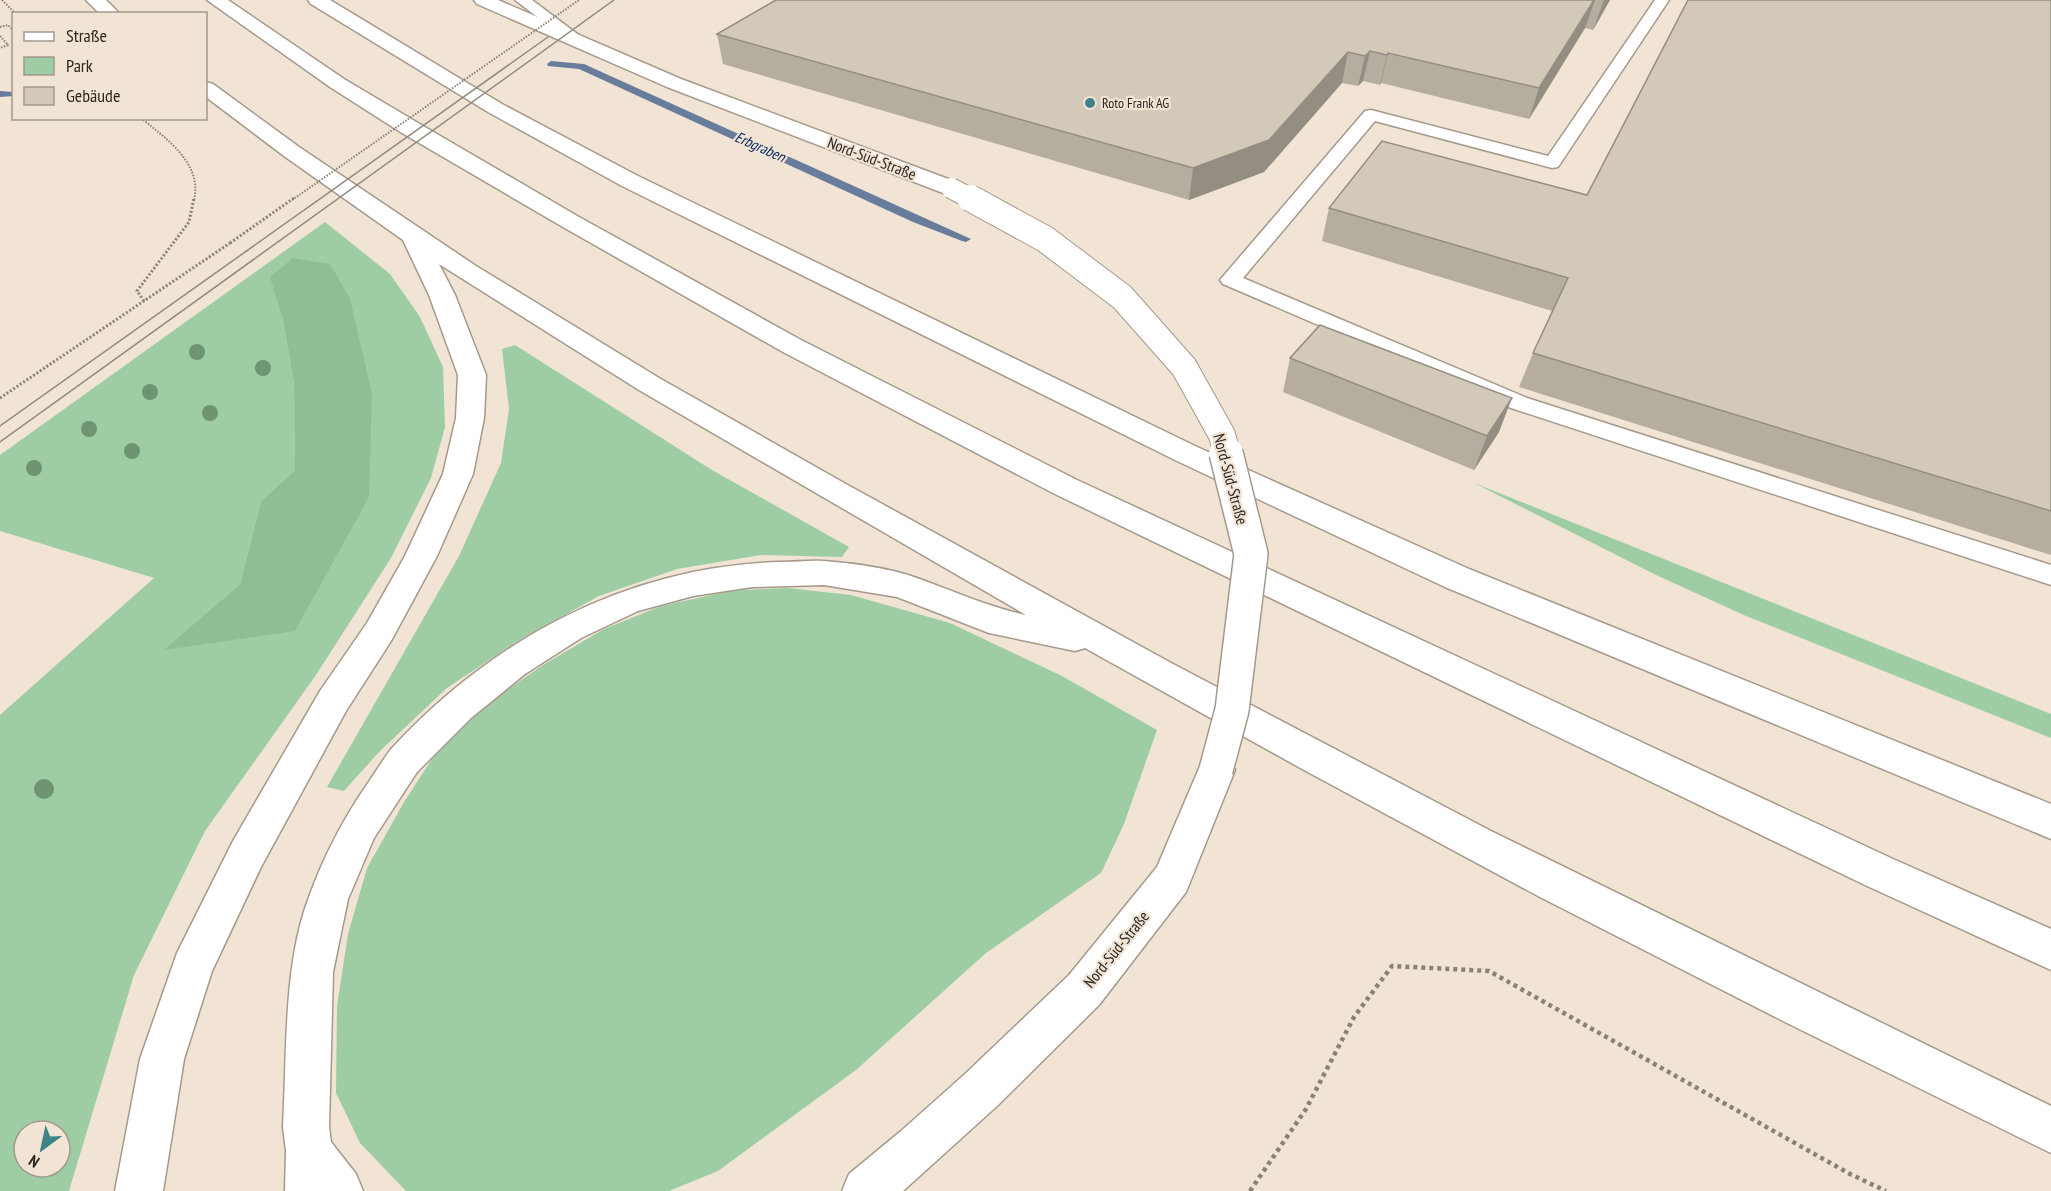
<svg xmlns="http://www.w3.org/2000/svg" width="2051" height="1191" viewBox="0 0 2051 1191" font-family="'PT Sans Narrow',sans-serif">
	<rect width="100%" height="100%" fill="#f1e4d5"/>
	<!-- green -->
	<g fill="#9ecda4" fill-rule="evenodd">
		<path d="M325,222L390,274L420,317L443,367L445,427L431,478L391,558L316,675L205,831L134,975L69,1191H0V715L154,578L0,531V455ZM271,277L369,497L165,650L240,584L261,501L295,470L294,384L283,320ZM24,1131H60V1167H24Z"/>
		<polygon points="515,345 712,470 849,547 842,557 761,555 677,569 599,596 516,642 447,688 379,752 344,791 327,787 459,556 501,463 509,409 502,349"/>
		<polygon points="1474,483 2051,714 2051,738 1746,616 1656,575"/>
		<polygon points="788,588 851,595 950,623 1062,676 1157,730 1124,824 1101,873 986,953 856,1070 718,1171 669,1191 406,1191 360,1143 336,1093 337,1006 348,934 367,868 404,802 432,759 485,705 543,665 604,629 661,606 735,590"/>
	</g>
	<!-- forest -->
	<polygon fill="#8ebe94" points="293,258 330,264 350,299 372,394 369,497 295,631 164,650 240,584 261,501 295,470 294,384 283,320 270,277"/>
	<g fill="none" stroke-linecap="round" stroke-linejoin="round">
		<!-- stream -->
		<g fill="#687c9c" fill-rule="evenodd">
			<polygon points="551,61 584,64 971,239 966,242 962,241 913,222 579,69 548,66 547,64"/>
			<polygon points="0,91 13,92 14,96 0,97"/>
		</g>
		<defs>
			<g id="lane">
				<polygon points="515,0 532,0 592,45 590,48 578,48"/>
				<polygon points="1655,0 1669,0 1558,167 1552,168 1375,121 1243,278 1527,398 2051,565 2051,585 1511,408 1223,284 1220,280 1365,111 1371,110 1548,156"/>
			</g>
			<g id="secondary">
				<polygon points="474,0 498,0 681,79 959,183 962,188 959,193 951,195 943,193 667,87 477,4"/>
				<polygon points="1216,754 1229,759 1235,770 1186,892 1099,1005 997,1106 903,1191 842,1191 849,1174 901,1131 965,1074 1069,975 1157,867 1203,759"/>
			</g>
			<g id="highway">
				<polygon points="86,0 106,0 120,14 100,14"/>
				<polygon points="207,0 228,0 344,79 418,123 579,217 801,340 1077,480 1893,859 2051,929 2051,970 1865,885 1055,494 783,352 563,227 402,133 330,87"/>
				<polygon points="308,0 330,0 502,104 638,176 1195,446 1469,569 2051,804 2051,839 1445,587 1175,460 622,186 488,112 311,4"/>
				<path d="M206,82L213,84L299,147L476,266L659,378L844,483L1173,664L1489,830L2051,1106V1153L1787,1023L1540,897L1304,770L1085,648L1075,651L989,633L897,597L824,585L752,587L693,596L638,611L581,638L525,674L471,718L417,772L374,838L348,899L333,972L329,1127L331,1142L356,1174L363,1191H285L286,1151L283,1127C287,1056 283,964 309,897C324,855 345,816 370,780C377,770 384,758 392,748C494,638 629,566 780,562C795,562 810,560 824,561C850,563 887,568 911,576C952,590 984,606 1026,615L639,390L439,264L455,295L486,375L484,418L473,474L437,556L391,641L346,711L261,867L212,971L184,1059L163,1191H115L140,1059L177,953L233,841L320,691L367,623L405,556L443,474L456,418L458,375L429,295L403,240L284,156L206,97Z"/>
			</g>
		</defs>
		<!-- lane casing -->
		<use href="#lane" stroke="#a5998b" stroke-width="3"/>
		<!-- secondary casing -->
		<use href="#secondary" stroke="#a5998b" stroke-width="3"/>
		<!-- highway casing -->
		<use href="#highway" stroke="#a5998b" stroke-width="3"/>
		<!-- path-far2 -->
		<g stroke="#8a8177" stroke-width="2" stroke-dasharray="1.5 1.5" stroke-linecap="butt">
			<polyline points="2,0 16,14"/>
			<polyline points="0,27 8,25 14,31"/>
			<polyline points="0,36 8,45 0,48"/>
			<path d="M141,118C165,138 203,163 194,200"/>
		</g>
		<!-- path-far1 -->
		<g stroke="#8a8177" stroke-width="3" stroke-dasharray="2 2" stroke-linecap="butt">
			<polyline points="144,301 137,291 189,222 194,198"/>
			<polyline points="0,398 230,243"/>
		</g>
		<!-- path -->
		<polyline stroke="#8a8177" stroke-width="4.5" stroke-dasharray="4 4" stroke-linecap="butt" points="1250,1191 1306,1109 1354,1017 1392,966 1489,971 1850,1174 1886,1191"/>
		<!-- lane -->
		<use href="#lane" fill="#fff" fill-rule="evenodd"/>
		<!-- secondary -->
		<use href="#secondary" fill="#fff" fill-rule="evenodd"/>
		<!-- highway -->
		<use href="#highway" fill="#fff" fill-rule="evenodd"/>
		<!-- tram -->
		<g stroke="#92897f" stroke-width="1.5">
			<polyline points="0,426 548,37"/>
			<polyline points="0,442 614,0"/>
		</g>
		<defs>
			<polyline id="secondary-bridge-far2" points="951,188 973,200"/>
			<polyline id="secondary-bridge-far1" points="970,198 1045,239 1122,297 1184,367 1222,435 1227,454"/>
			<polyline id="secondary-bridge" points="1216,770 1232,710 1251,554 1226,453"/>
		</defs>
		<!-- secondary-bridge-far2 casing -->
		<use href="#secondary-bridge-far2" stroke="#a5998b" stroke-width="22" stroke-linecap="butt"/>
		<!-- secondary-bridge-far1 casing -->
		<use href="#secondary-bridge-far1" stroke="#a5998b" stroke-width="28" stroke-linecap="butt"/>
		<!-- secondary-bridge casing -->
		<use href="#secondary-bridge" stroke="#a5998b" stroke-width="36" stroke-linecap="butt"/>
		<!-- path-bridge-far1 -->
		<polyline stroke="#8a8177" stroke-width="2" stroke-dasharray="1.5 1.5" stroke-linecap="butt" points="292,200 579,0"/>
		<!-- path-bridge -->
		<polyline stroke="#8a8177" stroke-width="3" stroke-dasharray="2 2" stroke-linecap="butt" points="230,243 294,198"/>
		<!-- secondary-bridge-far2 -->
		<use href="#secondary-bridge-far2" stroke="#fff" stroke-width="20"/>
		<!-- secondary-bridge-far1 -->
		<use href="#secondary-bridge-far1" stroke="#fff" stroke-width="26"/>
		<!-- secondary-bridge -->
		<use href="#secondary-bridge" stroke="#fff" stroke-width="33"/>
	</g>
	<!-- trees -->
	<g fill="#6f9470">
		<circle cx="197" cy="352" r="8"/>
		<circle cx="263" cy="368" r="8"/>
		<circle cx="150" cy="392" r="8"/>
		<circle cx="210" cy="413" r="8"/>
		<circle cx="89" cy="429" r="8"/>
		<circle cx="132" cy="451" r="8"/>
		<circle cx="34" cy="468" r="8"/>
		<circle cx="44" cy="789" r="10"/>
	</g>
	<!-- wall -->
	<g fill="#b5ad9f">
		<polygon points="776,0 1610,0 1593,30 1585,28 1529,119 1381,83 1380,85 1363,81 1358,86 1342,83 1264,172 1189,200 723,64 717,34"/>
		<polygon points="2051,0 2051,555 1519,387 1533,353 1552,311 1322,241 1329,208 1587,195"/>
		<polygon points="1290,358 1499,432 1474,470 1283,392"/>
	</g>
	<!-- shaded-wall -->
	<g fill="#948d82">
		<polygon points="1595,0 1585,28 1529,119 1539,88"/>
		<polygon points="1604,0 1610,0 1593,30"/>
		<polygon points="1370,51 1363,81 1358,86 1365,56"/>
		<polygon points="1348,52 1342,83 1264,172 1189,200 1193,168"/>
		<polygon points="1388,53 1381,83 1380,85 1387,55"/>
		<polygon points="1512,398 1499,432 1474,470 1487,436"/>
	</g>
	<!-- building -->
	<g fill="#d3c9b9" stroke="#948d82" stroke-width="1.5">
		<polygon points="776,0 1594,0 1539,88 1388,53 1387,55 1370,51 1365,56 1348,52 1269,140 1193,168 717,34"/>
		<polygon points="1688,0 2051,0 2051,511 1533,353 1568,278 1329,208 1382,141 1587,195"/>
		<polygon points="1320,325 1512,398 1487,436 1290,358"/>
	</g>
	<!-- markers -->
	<circle fill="#3c8487" stroke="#f1e4d5" stroke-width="2" cx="1090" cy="103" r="6"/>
	<g text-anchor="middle" stroke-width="4.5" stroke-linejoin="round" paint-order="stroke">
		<!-- far-poi labels -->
		<g font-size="14" fill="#2b2621" stroke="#f1e4d5" text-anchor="start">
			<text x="1102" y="108">Roto Frank AG</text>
		</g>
		<!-- far-water labels -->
		<g font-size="15" font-style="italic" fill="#02265f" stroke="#f1e4d5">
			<text transform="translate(760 147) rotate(24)" y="5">Erbgraben</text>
		</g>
		<!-- street labels -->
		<g font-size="16" fill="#2b2621" stroke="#f1e4d5">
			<text transform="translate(872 158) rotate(21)" y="6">Nord-Süd-Straße</text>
			<text transform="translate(1231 479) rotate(75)" y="6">Nord-Süd-Straße</text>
			<text transform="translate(1116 949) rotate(-51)" y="6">Nord-Süd-Straße</text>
		</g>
	</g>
	<!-- legend -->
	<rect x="12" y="12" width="195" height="108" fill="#f1e4d5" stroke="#a2988d" stroke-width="1.5"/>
	<rect x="24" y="32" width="30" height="9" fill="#ffffff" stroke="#a2988d" stroke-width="1.5"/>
	<text x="66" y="42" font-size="18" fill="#2b2621">Straße</text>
	<rect x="24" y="57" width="30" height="18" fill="#9ecda4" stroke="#a2988d" stroke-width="1.5"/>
	<text x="66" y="72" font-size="18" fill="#2b2621">Park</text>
	<rect x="24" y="87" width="30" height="18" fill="#d3c9b9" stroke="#a2988d" stroke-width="1.5"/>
	<text x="66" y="102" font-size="18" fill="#2b2621">Gebäude</text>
	<!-- north arrow -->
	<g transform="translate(42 1149) rotate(213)"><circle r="28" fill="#f1e4d5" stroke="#a2988d" stroke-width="1.5"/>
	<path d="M0-4.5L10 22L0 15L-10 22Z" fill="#3c8487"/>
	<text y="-9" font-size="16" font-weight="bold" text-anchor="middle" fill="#2b2621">N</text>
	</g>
</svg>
